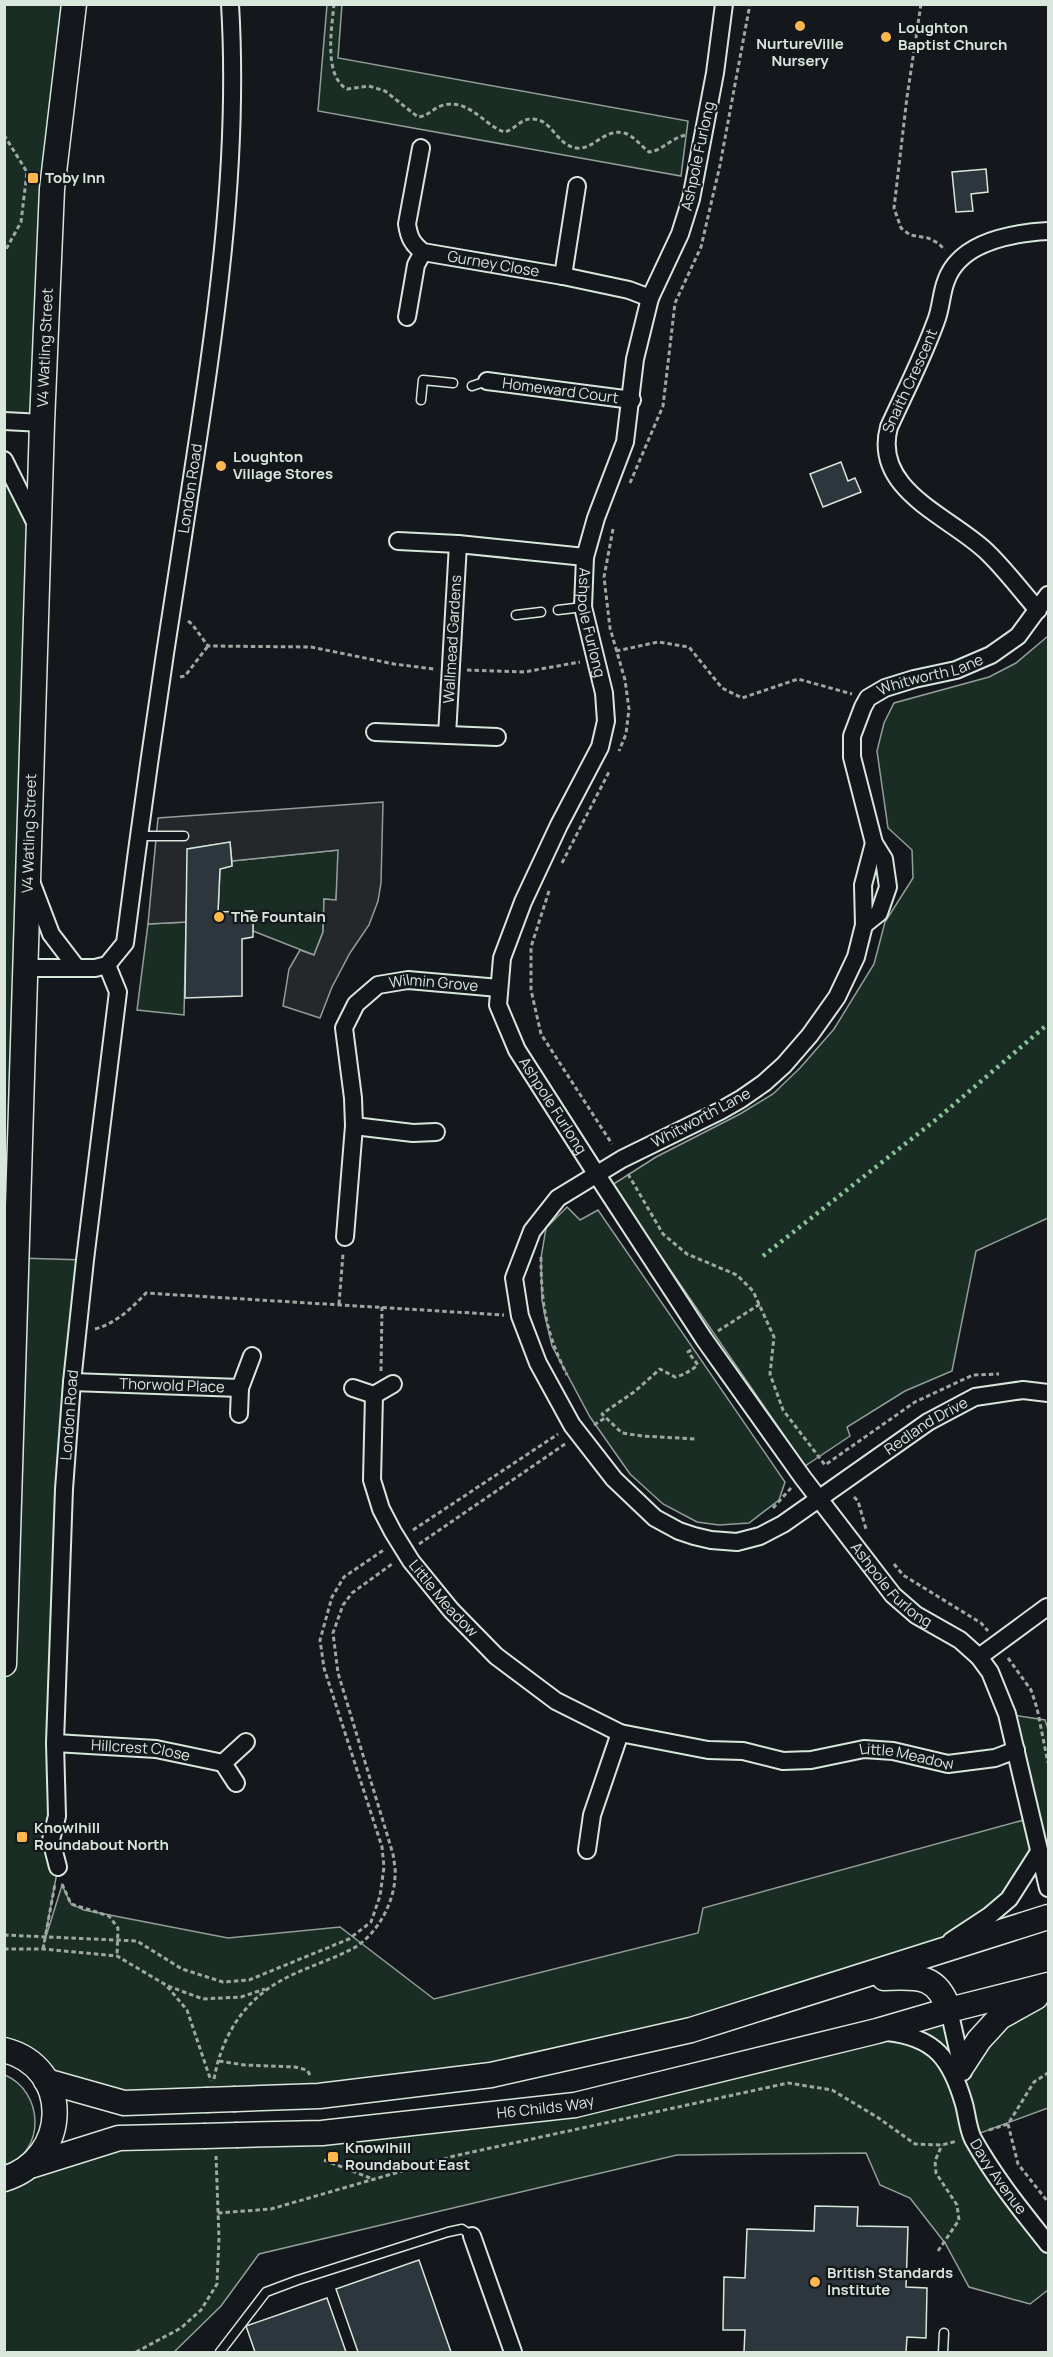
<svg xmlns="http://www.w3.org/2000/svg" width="1053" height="2357" viewBox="0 0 1053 2357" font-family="Manrope,sans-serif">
	<rect width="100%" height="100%" fill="#14181c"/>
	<!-- green -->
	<g fill="#1a2d24" stroke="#939e99" stroke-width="1.5">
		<polygon points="342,4 338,58 688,121 681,176 318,111 327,5"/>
		<polygon points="4,5 74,5 42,423 5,421"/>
		<polygon points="4,460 39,529 18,1258 85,1260 72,1382 58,1867 44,1943 62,1885 71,1904 84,1910 228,1938 340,1927 434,1999 698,1933 703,1908 1031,1818 1007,1714 1045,1720 1048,1729 1048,1861 1040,1852 1009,1899 927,1957 491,2076 236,2099 213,2087 206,2100 124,2103 5,2050"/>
		<polygon points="1048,636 1048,1218 976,1251 952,1371 905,1391 847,1427 850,1436 805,1466 612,1185 656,1157 740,1114 773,1094 800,1068 834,1029 874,964 885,922 913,878 912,850 888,828 877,751 884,723 894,703 989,677 1016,663"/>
		<polygon points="339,850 336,900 324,899 323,932 314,955 253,931 252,911 218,912 220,869 232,866 232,861"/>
		<polygon points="186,922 184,1015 137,1010 148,924"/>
		<polygon points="567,1207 580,1220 598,1210 785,1482 779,1500 749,1523 719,1525 697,1522 663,1504 630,1474 590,1417 552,1346 545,1316 542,1300 541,1258 546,1228"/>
		<polygon points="1048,1989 1048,2108 972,2136 1048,2244 1048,2290 1030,2304 969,2287 945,2243 910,2198 880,2185 866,2153 677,2155 259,2254 221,2306 174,2352 5,2352 5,2179 119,2138 451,2120 949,2010 962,2065"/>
		<path d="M5,2075C44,2092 46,2151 5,2167Z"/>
	</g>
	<!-- parking -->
	<polygon fill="#24282b" stroke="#939e99" stroke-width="1.5" points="383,802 381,883 378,901 369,925 350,953 332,987 320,1018 283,1006 289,969 300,950 314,955 323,932 324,899 336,900 338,850 232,861 230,842 188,849 186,922 148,924 158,818"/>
	<!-- building -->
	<g fill="#2c363c" stroke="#d8e6dc" stroke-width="1.5">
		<polygon points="986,169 988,192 971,194 973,211 956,212 952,172"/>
		<polygon points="841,462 848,481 855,478 861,492 823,507 810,474"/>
		<polygon points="230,842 232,866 220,869 218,912 253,911 253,937 242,939 242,996 185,998 187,849"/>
		<polygon points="815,2206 858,2207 857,2226 908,2227 906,2287 927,2288 926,2338 907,2337 906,2352 744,2352 745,2330 723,2330 724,2277 745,2278 747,2229 814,2231"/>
		<polygon points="419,2260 451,2352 358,2352 336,2289"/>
		<polygon points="327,2298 346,2352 255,2352 246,2326"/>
	</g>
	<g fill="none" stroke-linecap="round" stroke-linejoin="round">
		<defs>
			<g id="lane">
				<polyline points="472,386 487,381"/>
				<polyline points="421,400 423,380 453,383"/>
				<polyline points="558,610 583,607"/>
				<polyline points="516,615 541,612"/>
				<polyline points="138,836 184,836"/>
				<polyline points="220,2352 266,2292 298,2280 448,2232 462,2229 472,2236"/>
				<polyline points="943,2352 944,2333"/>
			</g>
			<g id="street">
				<path id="s1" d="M724,4L715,73L691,199L680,234L650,298L635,359L625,442L596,518L585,557L583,607L604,693L606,721L600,747L559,825L523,902L502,958L498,1005L517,1050L597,1175L704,1339L803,1478L893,1595L916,1615L960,1640L979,1657L990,1672L1007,1714L1048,1888"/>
				<path id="s2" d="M421,148L407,224C409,237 412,244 423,252L563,276L629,290L650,298"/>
				<polyline points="563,276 577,186"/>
				<polyline points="407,317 416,265 423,252"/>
				<path id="s3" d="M487,381L632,400"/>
				<polyline points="4,421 42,423"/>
				<polyline points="4,460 37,526"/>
				<polyline points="398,541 458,544 585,557"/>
				<path id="s4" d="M1038,610C1021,591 1005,569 986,551C949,516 872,490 889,427C905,392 923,357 936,321C941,309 941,294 946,281C960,241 1013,233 1048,231"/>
				<polyline points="375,732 497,737"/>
				<path id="s5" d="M447,735L458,544"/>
				<path id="s6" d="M874,843L863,885L864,925L856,957L837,997L810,1035L784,1065L764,1083L741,1099L720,1111L622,1159L558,1198L532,1231L514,1278L520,1316L538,1363L572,1425L614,1479L655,1518L679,1531L694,1536L711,1540L737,1542L760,1536L783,1524L928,1422L975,1397L1023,1390L1048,1393"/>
				<polyline points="32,884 51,934 77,968"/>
				<path id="s7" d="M864,925L879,913L888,887L884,859L874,843L852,757V736L863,707L868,698L885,688L914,679L956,670L991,655L1018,636L1048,595"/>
				<path id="s8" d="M25,968H95L107,965L125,943C142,809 161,676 182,543C209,365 241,185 230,4"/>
				<polyline points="354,1126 413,1133 436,1132"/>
				<path id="s9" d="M345,1237L354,1126L353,1098L344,1028L356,1004L378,985L408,980L499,988"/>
				<path id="s10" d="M72,1382L240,1388L252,1356"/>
				<polyline points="353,1388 374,1395 393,1384"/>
				<path id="s11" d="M374,1395L372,1480L381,1509L393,1532L411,1561L451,1610L496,1656L556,1701L620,1733L708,1750L743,1751L783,1761L811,1760L864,1749L893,1751L948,1764L995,1758L1016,1750"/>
				<polyline points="239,1414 240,1388"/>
				<polyline points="979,1657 1047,1607"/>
				<path id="s12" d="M55,1743L156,1749L223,1763"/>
				<polyline points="223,1763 246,1742"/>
				<polyline points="223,1763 236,1783"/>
				<polyline points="587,1850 592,1815 620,1733"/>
				<path id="s13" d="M58,1867L51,1840L57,1816L55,1743L64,1489L72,1382L85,1260L118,992L107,965"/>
				<polyline points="951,1941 989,1916 1009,1899 1039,1852"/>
				<polyline points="949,2010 963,2072"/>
				<path id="s14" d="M887,2032C935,2037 951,2059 964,2104C967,2115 968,2129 973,2139C995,2178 1021,2210 1048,2244"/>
				<polyline points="472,2236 513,2352"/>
			</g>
			<g id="secondary">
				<path id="s15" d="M4,1664L42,423L52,189L74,4"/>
				<path d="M884,1978C918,1977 937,1974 949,2010"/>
				<path d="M4,2050C73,2067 70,2159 4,2179"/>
				<polyline points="962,2066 979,2040 1000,2017 1036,1997"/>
				<polyline points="46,2081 124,2103 206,2100"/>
				<polyline points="236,2099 319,2096 491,2075 691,2030 1048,1917"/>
				<path id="s16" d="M238,2135L322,2133L575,2105L877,2031L949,2010L1048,1985"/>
				<polyline points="33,2165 119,2138 204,2136"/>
			</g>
		</defs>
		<!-- lane casing -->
		<use href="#lane" stroke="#d8e6dc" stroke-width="11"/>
		<!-- street casing -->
		<use href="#street" stroke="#d8e6dc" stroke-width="20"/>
		<!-- secondary casing -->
		<use href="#secondary" stroke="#d8e6dc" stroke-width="27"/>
		<!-- path -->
		<g stroke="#9da8a2" stroke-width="3" stroke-dasharray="4.5 3" stroke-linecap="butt">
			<path d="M334,4C332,27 323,76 347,89L369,86L385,91L418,117C429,116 434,107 444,105C469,99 483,124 504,132C515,130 521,118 532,119C553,119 556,146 577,148C593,150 605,128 624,133C633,135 641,146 649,152C664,150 672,137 686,135"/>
			<polyline points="921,4 907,97 894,208 901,228 910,235 928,238 938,243 945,250"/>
			<polyline points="4,135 27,172 21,222 4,253"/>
			<polyline points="630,483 663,406 675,303 701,247 720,165 750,4"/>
			<polyline points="613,529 604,577 610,628 625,680 629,709 626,734 619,751"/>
			<polyline points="188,621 192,624 208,646 311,647 394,664 434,669"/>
			<polyline points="616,651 658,642 689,647 722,688 742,698 798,679 852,694"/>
			<polyline points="467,670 524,672 580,662"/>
			<polyline points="180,677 185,676 208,646"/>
			<polyline points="562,863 610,770"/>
			<polyline points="549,891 531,947 531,990 541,1034 612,1144"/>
			<polyline points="628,1174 663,1234 687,1254 737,1275 753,1291 774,1337 770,1374 783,1410 825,1465 915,1402 973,1375 999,1374"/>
			<path d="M541,1257C541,1304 546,1333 567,1375"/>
			<polyline points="339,1304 343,1254"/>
			<path d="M95,1329C116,1323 131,1309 146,1293L504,1315"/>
			<polyline points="718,1331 760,1304"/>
			<path d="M691,1350L688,1352L698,1365C690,1371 684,1375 675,1377L660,1369L634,1392L602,1414L622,1433L642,1436L696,1439"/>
			<polyline points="381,1371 382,1307"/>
			<polyline points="594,1425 605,1418"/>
			<polyline points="854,1497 858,1501 866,1529"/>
			<polyline points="773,1508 791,1488"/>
			<polyline points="413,1530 558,1434"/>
			<polyline points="419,1544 565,1444"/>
			<polyline points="894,1564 903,1575 981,1623 988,1631"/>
			<polyline points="1008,1658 1031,1690 1037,1708 1048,1763"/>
			<polyline points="62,1884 71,1904 109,1916 118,1928 117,1956"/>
			<polyline points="4,1935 137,1941 182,1969 223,1982 249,1980 349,1939 371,1922 380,1896 384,1867 382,1847 324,1668 320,1640 332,1597 344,1577 385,1549"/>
			<polyline points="4,1949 43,1949 117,1956 166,1985 187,2010 211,2081"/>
			<polyline points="43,1949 55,1884"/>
			<polyline points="168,1986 203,1999 241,1997 265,1989"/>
			<polyline points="219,2061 244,2065 295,2067 307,2070 310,2075"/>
			<path d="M214,2079C221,2041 238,2010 269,1988C295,1970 325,1963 352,1949C376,1936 394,1904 395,1877C396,1870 394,1862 393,1854L338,1673L333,1633L343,1605L352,1593L392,1564"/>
			<polyline points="1008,2124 1018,2164 1048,2202"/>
			<polyline points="989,2130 1008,2124 1034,2082 1048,2073"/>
			<polyline points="324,2160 370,2178"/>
			<polyline points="218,2213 271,2209 454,2156 788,2083 832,2090 877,2117 915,2144 942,2145 957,2141"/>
			<polyline points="938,2251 959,2220 957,2205 936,2173 935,2161 942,2145"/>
			<polyline points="136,2352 181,2328 201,2310 217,2284 219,2238 216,2156"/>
		</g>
		<!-- lane -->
		<use href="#lane" stroke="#14181c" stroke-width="8"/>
		<!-- street -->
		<use href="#street" stroke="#14181c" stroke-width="16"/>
		<!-- secondary -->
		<use href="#secondary" stroke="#14181c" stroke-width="24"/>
		<defs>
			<g id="secondary-bridge">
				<polyline points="206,2100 236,2099"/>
				<polyline points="204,2136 238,2135"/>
			</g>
		</defs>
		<!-- secondary-bridge casing -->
		<use href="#secondary-bridge" stroke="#d8e6dc" stroke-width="27" stroke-linecap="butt"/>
		<!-- secondary-bridge -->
		<use href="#secondary-bridge" stroke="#14181c" stroke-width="24"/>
		<!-- hedge -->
		<polyline stroke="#8ac095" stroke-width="4.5" stroke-dasharray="3 4.5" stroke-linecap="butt" points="763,1256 938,1118 1048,1024"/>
	</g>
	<!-- markers -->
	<g fill="#ffb74d" stroke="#14181c" stroke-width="2">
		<circle cx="800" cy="26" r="6"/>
		<circle cx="886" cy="37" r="6"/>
		<rect x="27" y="172" width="12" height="12" rx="3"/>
		<circle cx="221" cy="466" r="6"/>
		<circle cx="219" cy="917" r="6"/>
		<rect x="16" y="1831" width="12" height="12" rx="3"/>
		<rect x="327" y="2151" width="12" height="12" rx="3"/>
		<circle cx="815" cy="2282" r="6"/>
	</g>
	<g text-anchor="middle" stroke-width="4.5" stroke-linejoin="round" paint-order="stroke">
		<!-- poi labels -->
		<g font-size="15" font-weight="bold" fill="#d8e6dc" stroke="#14181c" text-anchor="start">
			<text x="898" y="33">Loughton<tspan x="898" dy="17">Baptist Church</tspan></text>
			<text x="800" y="49" text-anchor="middle">NurtureVille<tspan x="800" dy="17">Nursery</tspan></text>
			<text x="45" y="183">Toby Inn</text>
			<text x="233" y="462">Loughton<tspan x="233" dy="17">Village Stores</tspan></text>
			<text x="231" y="922">The Fountain</text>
			<text x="34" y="1833">Knowlhill<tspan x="34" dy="17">Roundabout North</tspan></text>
			<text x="345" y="2153">Knowlhill<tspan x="345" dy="17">Roundabout East</tspan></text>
			<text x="827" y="2278">British Standards<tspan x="827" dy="17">Institute</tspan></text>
		</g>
		<!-- street labels -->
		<g font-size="15" fill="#d8e6dc" stroke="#14181c">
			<text transform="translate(698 156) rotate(-78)" y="5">Ashpole Furlong</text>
			<text dy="5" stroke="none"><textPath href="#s2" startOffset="182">Gurney Close</textPath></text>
			<text dy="5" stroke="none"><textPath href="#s15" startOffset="1317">V4 Watling Street</textPath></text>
			<text dy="5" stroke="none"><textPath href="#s4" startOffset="298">Snaith Crescent</textPath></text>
			<text dy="5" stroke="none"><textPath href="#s3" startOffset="74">Homeward Court</textPath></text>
			<text dy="5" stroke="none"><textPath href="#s8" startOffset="570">London Road</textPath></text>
			<text dy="5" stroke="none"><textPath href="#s1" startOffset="640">Ashpole Furlong</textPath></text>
			<text dy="5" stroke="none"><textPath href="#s5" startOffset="96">Wallmead Gardens</textPath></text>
			<text dy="5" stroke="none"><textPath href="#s7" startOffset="312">Whitworth Lane</textPath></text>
			<text dy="5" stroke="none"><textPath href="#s15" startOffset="831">V4 Watling Street</textPath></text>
			<text dy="5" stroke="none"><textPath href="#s9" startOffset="322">Wilmin Grove</textPath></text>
			<text dy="5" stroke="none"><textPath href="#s1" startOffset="1162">Ashpole Furlong</textPath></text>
			<text transform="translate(701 1118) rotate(-28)" y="5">Whitworth Lane</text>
			<text dy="5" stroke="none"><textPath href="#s10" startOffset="100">Thorwold Place</textPath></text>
			<text dy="5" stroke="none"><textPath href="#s13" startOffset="454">London Road</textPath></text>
			<text dy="5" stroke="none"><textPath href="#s6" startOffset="1197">Redland Drive</textPath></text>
			<text dy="5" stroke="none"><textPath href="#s1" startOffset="1750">Ashpole Furlong</textPath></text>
			<text dy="5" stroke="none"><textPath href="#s11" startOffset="225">Little Meadow</textPath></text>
			<text dy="5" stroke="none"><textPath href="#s12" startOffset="86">Hillcrest Close</textPath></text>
			<text dy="5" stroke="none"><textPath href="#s11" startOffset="741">Little Meadow</textPath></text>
			<text dy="5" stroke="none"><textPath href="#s16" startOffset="309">H6 Childs Way</textPath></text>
			<text dy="5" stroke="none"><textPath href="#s14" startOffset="196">Davy Avenue</textPath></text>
		</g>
	</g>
	<!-- border -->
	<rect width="1053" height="2357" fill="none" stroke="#d8e6dc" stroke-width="12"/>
</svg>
